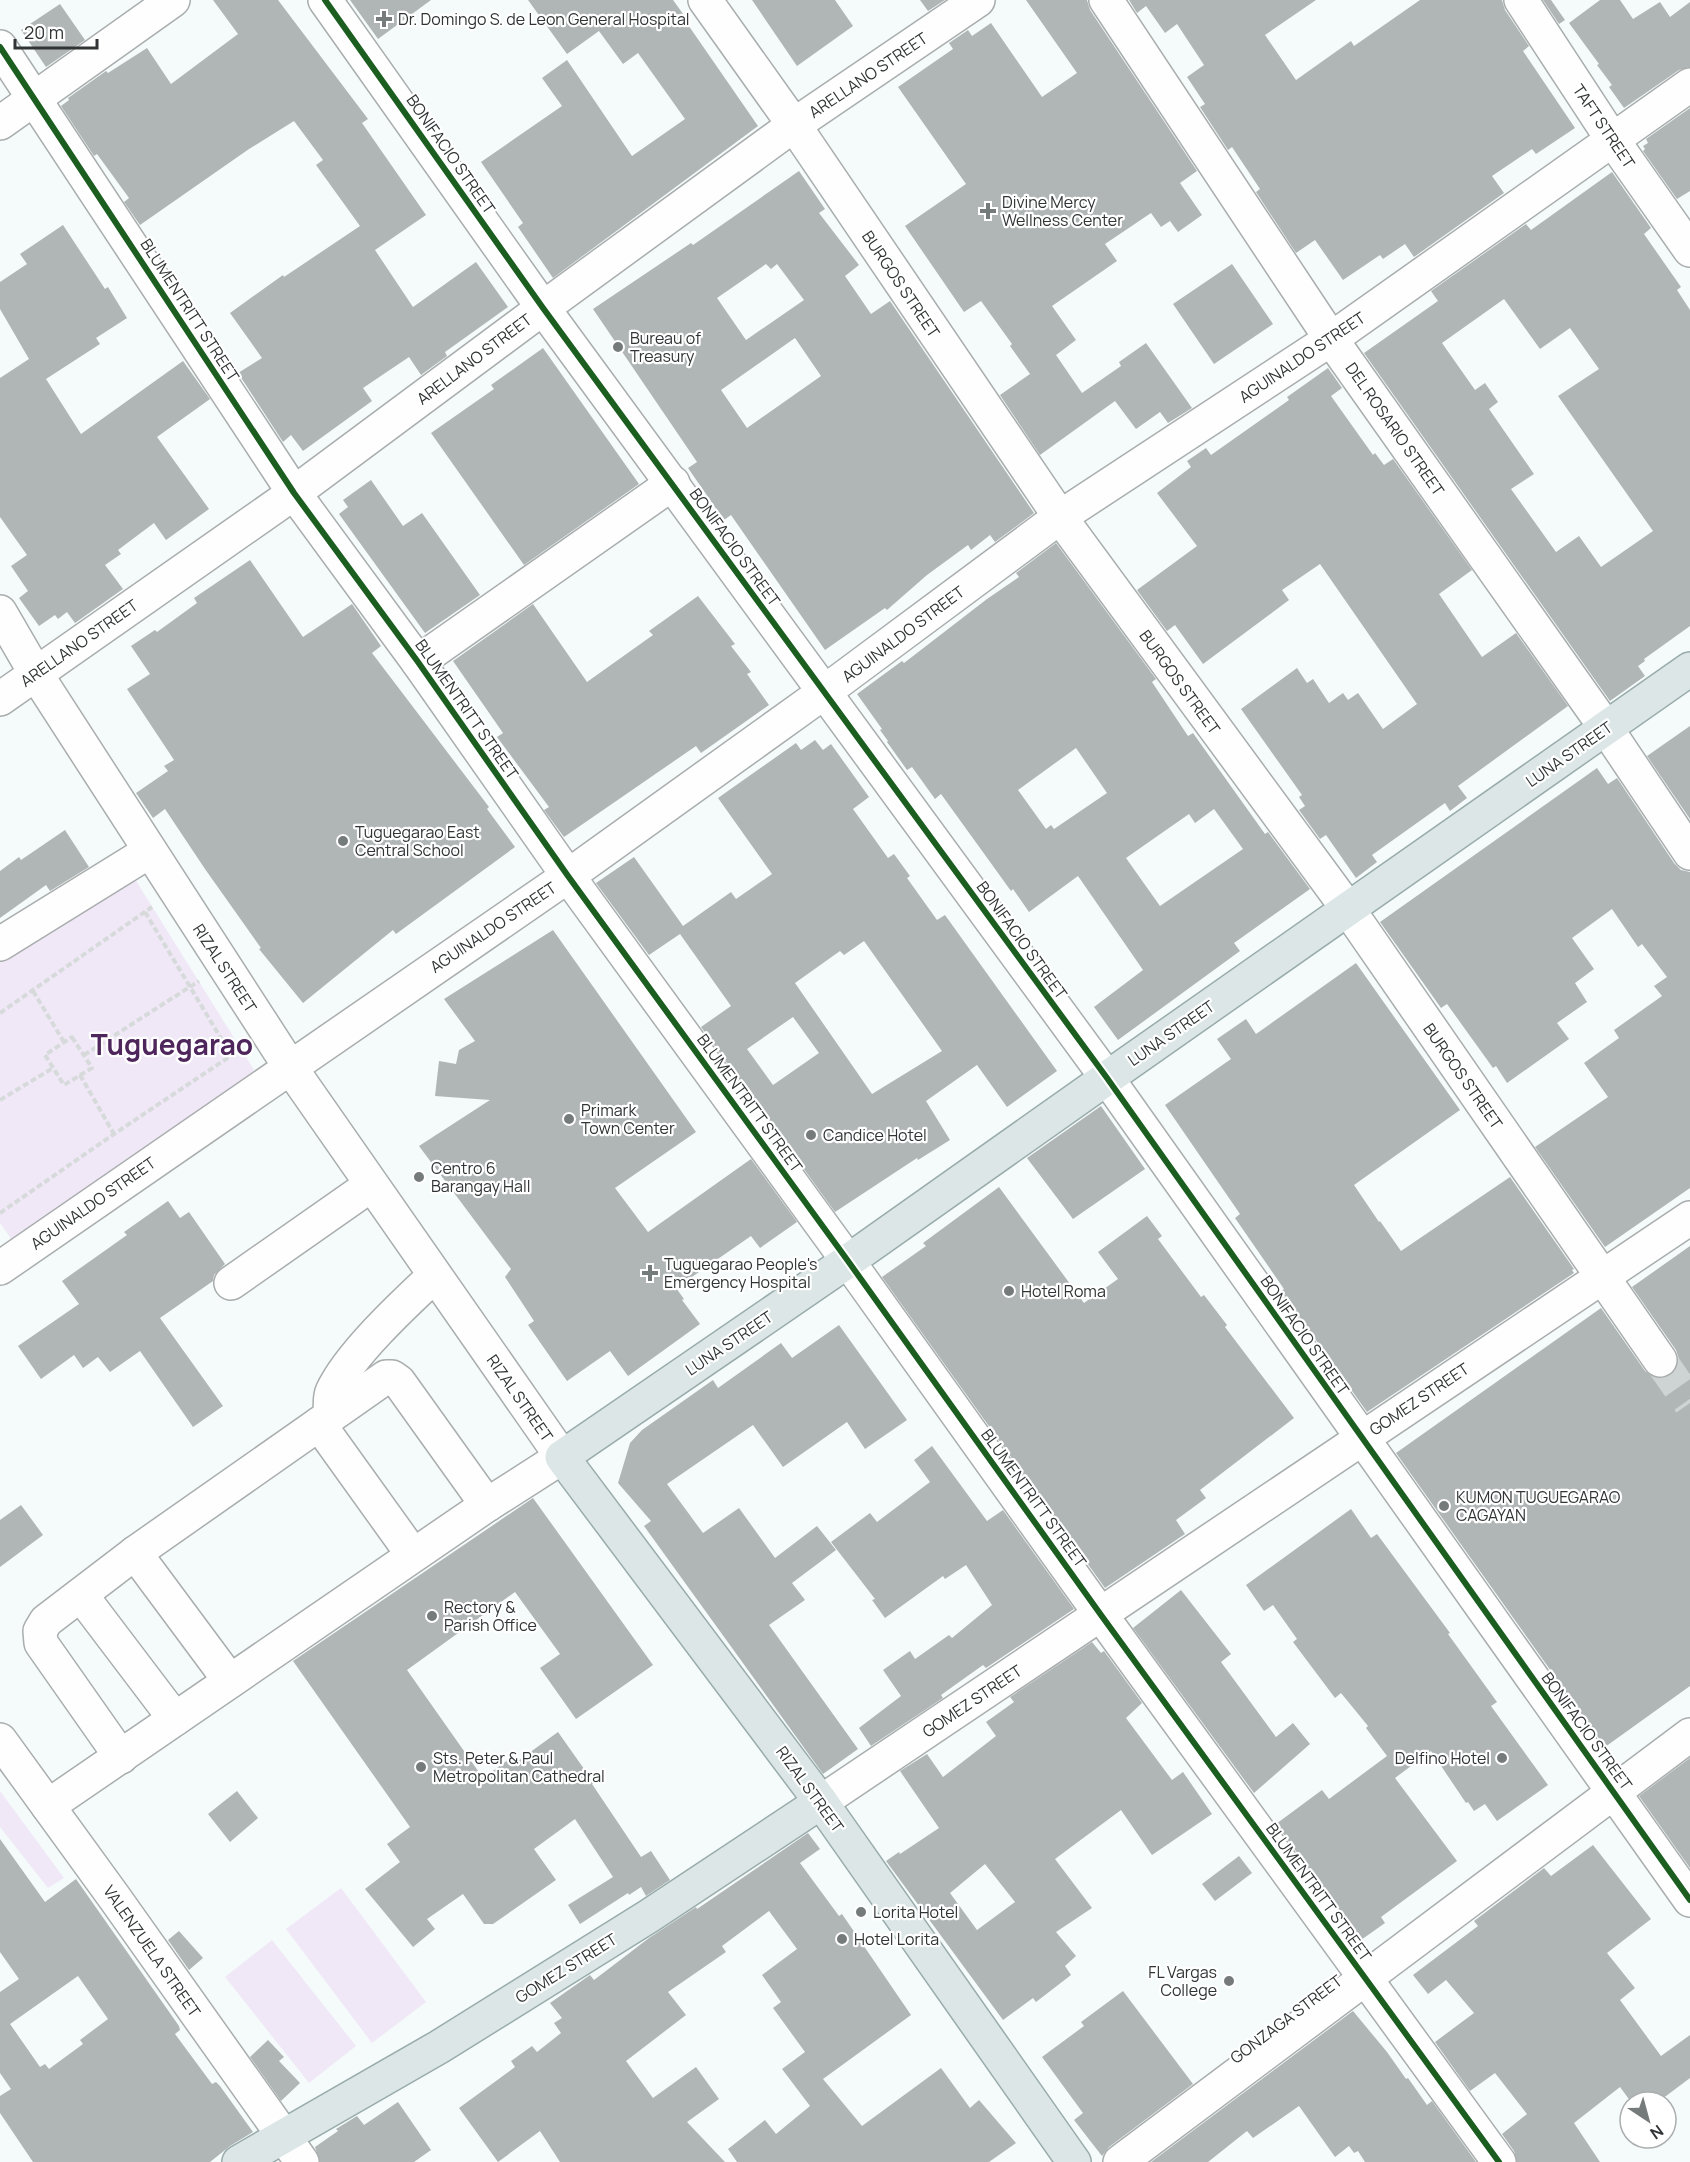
<svg xmlns="http://www.w3.org/2000/svg" width="1690" height="2162" viewBox="0 0 1690 2162" font-family="Manrope,sans-serif">
	<rect width="100%" height="100%" fill="#f5fbfb"/>
	<!-- green -->
	<g fill="#f0e8f7">
		<polygon points="133,876 256,1073 14,1243 0,1223 0,959"/>
		<polygon points="0,1791 64,1878 48,1888 0,1827"/>
		<polygon points="341,1888 426,2002 372,2043 286,1929"/>
		<polygon points="272,1940 356,2046 309,2083 225,1977"/>
	</g>
	<!-- building -->
	<g fill="#b0b5b5" fill-rule="evenodd">
		<polygon points="213,0 278,0 368,119 362,123 426,215 375,250 413,307 476,262 508,307 445,352 447,356 421,375 409,357 363,388 372,401 303,451 291,435 283,442 238,373 262,358 230,313 283,275 284,277 360,226 316,165 323,160 294,121 249,149 140,225 124,202 129,198 97,154 94,156 61,106 69,100 68,98 106,71 108,73 147,48 171,84 238,34"/>
		<polygon points="350,0 431,0 378,39"/>
		<polygon points="528,0 673,0 686,18 684,19 758,126 553,278 518,227 523,223 481,162 562,106 542,78 567,60 632,156 685,119 638,53 623,64 599,31 567,54"/>
		<polygon points="752,0 835,0 853,26 797,66"/>
		<polygon points="920,0 945,0 928,11"/>
		<polygon points="1026,0 1087,0 1090,10 1197,171 1180,183 1202,215 1178,232 1170,221 1161,227 1151,213 1105,244 1117,261 1052,306 1076,340 1056,355 1082,393 1121,366 1119,362 1146,343 1192,408 1168,423 1160,412 1136,429 1115,401 1040,455 1000,395 1030,374 1010,346 1012,344 981,301 964,312 905,226 966,184 898,87 953,49 949,43 968,30 972,36 991,23 1042,97 1077,73"/>
		<polygon points="1129,0 1316,0 1265,35 1296,80 1351,41 1354,46 1420,0 1502,0 1505,10 1529,46 1523,51 1575,128 1536,154 1532,149 1492,176 1504,193 1414,257 1405,244 1383,259 1380,255 1343,280 1315,240 1296,253 1256,192 1260,189 1232,147 1228,150 1200,107 1205,104 1187,77 1204,65 1177,24 1165,33 1146,6 1137,13"/>
		<polygon points="1543,0 1551,0 1565,20 1559,24"/>
		<polygon points="1600,0 1620,0 1633,19 1660,2 1670,17 1690,2 1690,67 1679,70 1624,108 1609,87 1612,85 1597,65 1599,64 1569,23"/>
		<polygon points="60,4 85,40 46,67 21,30"/>
		<polygon points="1690,108 1690,191 1677,199 1643,151 1645,149 1643,146 1648,143 1646,139"/>
		<path d="M799,171L825,209L819,213L859,265L845,276L871,314L890,301L1034,513L995,542L990,535L971,550L968,545L927,575L887,610L885,608L825,650L731,515L724,520L688,468L697,462L593,309L691,243L693,245ZM766,264L771,269L777,264L804,300L746,340L717,298ZM795,338L821,376L747,428L721,390Z"/>
		<path d="M1612,172L1651,228L1644,234L1681,287L1677,290L1690,310V626L1644,659L1645,661L1638,666L1645,676L1610,701L1364,353L1438,301L1431,291L1526,224L1531,230ZM1504,299L1540,349L1570,328L1599,369L1558,396L1653,531L1601,567L1579,536L1556,552L1511,489L1534,474L1489,409L1498,402L1485,383L1475,390L1442,343Z"/>
		<polygon points="63,225 105,289 108,287 127,318 96,338 100,344 46,379 81,434 183,361 210,399 157,437 209,509 166,540 154,523 118,550 121,554 105,565 123,589 75,623 67,612 58,619 55,615 39,626 19,598 28,591 11,566 27,555 0,517 0,378 29,359 0,309 0,282 27,264 20,254"/>
		<polygon points="1232,264 1273,324 1214,364 1173,304"/>
		<polygon points="543,348 639,484 524,565 431,433 494,389 491,385"/>
		<polygon points="1328,368 1342,388 1331,396 1373,455 1375,453 1384,465 1393,459 1472,570 1439,594 1482,657 1516,633 1568,706 1458,786 1467,798 1450,811 1445,803 1372,855 1377,862 1356,878 1326,835 1320,839 1299,810 1305,806 1299,797 1302,795 1241,709 1297,668 1307,683 1313,679 1329,703 1343,693 1348,700 1358,693 1383,729 1417,704 1320,564 1282,590 1289,600 1203,664 1175,625 1167,631 1137,590 1197,546 1157,493 1191,467 1187,461 1206,448 1211,455 1289,400 1287,397"/>
		<polygon points="371,480 403,526 422,513 480,595 425,633 339,514 348,507 343,500"/>
		<path d="M1056,543L1156,679L1152,682L1188,736L1193,733L1265,834L1268,832L1310,889L1234,943L1240,951L1118,1040L1094,1007L1143,970L1078,876L1029,912L1013,889L1011,891L941,794L935,799L912,767L907,770L887,742L888,741L880,730L882,729L857,694L902,661L904,663L987,599L1019,577L1016,573ZM1076,748L1107,793L1054,829L1051,825L1046,829L1018,790ZM1214,809L1243,849L1160,906L1126,858L1189,814L1195,823Z"/>
		<polygon points="250,560 303,637 352,604 381,646 372,653 489,807 487,809 515,847 396,934 393,930 303,1003 259,949 261,948 205,869 165,809 153,818 136,793 168,771 164,766 174,760 127,689 150,674 131,646 155,630 157,632 197,603 194,598"/>
		<polygon points="698,596 735,644 731,646 751,672 747,674 769,705 701,753 696,746 564,837 544,810 549,807 497,737 503,733 453,661 533,604 587,682 653,635 649,631"/>
		<polygon points="1690,726 1690,819 1647,756"/>
		<path d="M815,740L823,750L831,744L869,797L853,809L888,858L894,854L910,876L907,878L937,920L945,915L1057,1071L1007,1107L977,1065L926,1101L950,1140L918,1160L917,1158L835,1212L701,1027L731,1006L680,934L649,955L596,883L634,857L683,926L731,892L736,899L772,874L718,798L796,743L801,750ZM864,941L942,1051L872,1094L795,983L840,951L844,955ZM793,1017L819,1053L773,1085L747,1049Z"/>
		<polygon points="1597,768 1608,784 1617,778 1674,863 1681,870 1690,872 1690,1188 1605,1247 1535,1147 1608,1097 1584,1063 1619,1038 1614,1030 1662,996 1654,986 1667,977 1642,944 1638,947 1612,909 1572,938 1594,969 1575,983 1587,1002 1557,1023 1569,1039 1507,1083 1496,1066 1493,1068 1447,1004 1441,1008 1380,922"/>
		<polygon points="65,830 89,867 50,891 46,885 0,918 0,871 19,857 21,860"/>
		<polygon points="553,930 696,1132 615,1188 648,1232 751,1159 797,1222 760,1248 751,1236 676,1288 684,1299 682,1300 700,1324 628,1376 610,1351 567,1381 528,1325 534,1321 505,1277 511,1269 419,1146 490,1100 435,1096 439,1061 456,1064 459,1050 475,1041 444,999"/>
		<polygon points="1356,963 1460,1110 1354,1185 1379,1222 1380,1221 1401,1251 1510,1177 1574,1269 1572,1270 1574,1273 1367,1412 1281,1291 1284,1289 1235,1218 1240,1214 1165,1105 1231,1059 1217,1039 1246,1019 1256,1034"/>
		<polygon points="1101,1106 1145,1169 1073,1219 1027,1158"/>
		<polygon points="999,1187 1084,1303 1118,1279 1098,1252 1147,1216 1162,1236 1158,1239 1201,1297 1204,1295 1227,1325 1225,1327 1294,1418 1200,1490 1206,1498 1176,1520 1185,1534 1105,1588 882,1277 926,1246 923,1243"/>
		<polygon points="168,1201 180,1218 189,1212 225,1264 214,1275 213,1281 160,1318 223,1406 193,1427 140,1351 110,1372 98,1357 83,1368 74,1355 41,1379 18,1346 79,1304 62,1281 127,1235 124,1232"/>
		<polygon points="1690,1246 1690,1686 1605,1747 1396,1453 1601,1308 1645,1371 1653,1377 1661,1379 1670,1376 1677,1367 1679,1359 1676,1350 1632,1287"/>
		<polygon points="839,1325 907,1420 865,1449 847,1422 783,1467 753,1425 667,1484 703,1533 739,1508 775,1558 817,1526 836,1550 792,1583 805,1600 769,1625 858,1749 823,1774 644,1526 651,1521 618,1483 630,1443 642,1430 713,1380 718,1388 781,1343 792,1358"/>
		<polygon points="932,1446 987,1521 1003,1510 1074,1609 986,1668 983,1665 941,1695 943,1698 871,1746 859,1728 901,1696 883,1670 910,1651 915,1659 949,1635 952,1638 992,1605 966,1565 945,1579 943,1576 885,1618 872,1600 875,1599 831,1542 870,1513 877,1522 930,1482 914,1460"/>
		<polygon points="533,1498 653,1665 576,1719 540,1668 560,1654 515,1592 407,1670 483,1778 508,1760 511,1766 558,1732 594,1783 592,1784 641,1857 651,1851 670,1880 646,1896 641,1887 629,1895 628,1893 580,1924 568,1905 613,1877 575,1819 534,1849 556,1880 493,1924 484,1924 463,1894 427,1919 435,1929 413,1947 365,1889 400,1862 387,1844 410,1827 293,1661"/>
		<polygon points="21,1505 43,1535 0,1567 0,1520"/>
		<polygon points="1351,1509 1371,1538 1377,1534 1450,1633 1448,1634 1497,1702 1491,1706 1548,1785 1497,1821 1485,1804 1474,1811 1468,1802 1466,1803 1431,1751 1395,1778 1457,1861 1381,1917 1385,1923 1361,1940 1276,1824 1322,1790 1329,1799 1387,1756 1366,1728 1368,1726 1341,1693 1335,1698 1293,1642 1297,1639 1273,1605 1264,1611 1246,1585"/>
		<polygon points="1181,1590 1231,1654 1221,1662 1276,1737 1293,1723 1310,1744 1254,1793 1133,1628"/>
		<path d="M1092,1642L1101,1653L1104,1651L1142,1703L1126,1718L1172,1780L1183,1772L1212,1814L1152,1855L1121,1810L1055,1859L1092,1908L1056,1932L1076,1956L1065,1966L1071,1975L1036,2002L1033,1998L1003,2020L886,1861L899,1852L900,1854L939,1828L900,1771L927,1754L943,1777L996,1736L986,1722L1014,1702L1010,1697ZM985,1864L1015,1902L977,1930L950,1893Z"/>
		<polygon points="1690,1758 1690,1868 1639,1796"/>
		<polygon points="237,1791 258,1818 230,1842 208,1814"/>
		<polygon points="808,1833 820,1849 800,1863 839,1916 842,1914 911,2015 823,2079 862,2126 941,2068 970,2108 979,2100 1016,2143 989,2162 737,2162 728,2149 765,2120 776,2134 810,2106 782,2069 805,2052 773,2008 781,2002 762,1975 797,1949 769,1911 722,1946 726,1952 668,1992 686,2015 626,2061 653,2098 696,2067 719,2099 687,2122 725,2162 560,2162 540,2131 498,2162 459,2108 515,2067 511,2061 532,2046 537,2052 561,2033 554,2023 562,2018 550,2003 590,1975 594,1980 649,1938 696,1907 697,1909"/>
		<path d="M0,1839L45,1902L76,1879L179,2026L180,2030L175,2034L212,2084L216,2082L220,2086L253,2132L230,2146L210,2162H33L0,2113V2096L11,2089L0,2073V1992L19,1979L0,1952ZM78,1976L108,2019L80,2040L83,2044L49,2069L45,2064L40,2067L10,2024Z"/>
		<polygon points="1593,1845 1651,1919 1607,1953 1635,1988 1620,2000 1661,2056 1690,2035 1690,2078 1658,2102 1631,2102 1620,2087 1574,2123 1600,2162 1517,2162 1514,2151 1502,2134 1527,2114 1495,2073 1470,2091 1435,2042 1474,2013 1446,1980 1428,1994 1413,1975 1478,1926 1474,1921 1544,1868 1551,1876"/>
		<polygon points="1239,1856 1252,1873 1215,1901 1202,1884"/>
		<polygon points="179,1931 203,1958 189,1970 168,1940"/>
		<polygon points="1123,1991 1193,2084 1109,2147 1102,2156 1074,2120 1083,2113 1042,2057 1084,2026 1081,2022"/>
		<polygon points="1353,2011 1387,2052 1406,2079 1408,2078 1427,2105 1432,2101 1476,2162 1365,2162 1358,2151 1354,2153 1349,2146 1335,2157 1299,2106 1253,2138 1247,2131 1208,2162 1151,2162"/>
		<polygon points="268,2040 284,2057 279,2061 300,2083 281,2101 250,2057"/>
		<polygon points="398,2102 431,2150 414,2162 320,2162 315,2147 338,2131 336,2129 357,2116 364,2125"/>
	</g>
	<g fill="none" stroke-linecap="round" stroke-linejoin="round">
		<!-- minor-tunnel -->
		<polyline stroke="#ced3d3" stroke-width="33" stroke-dasharray="33 16" stroke-linecap="butt" points="1660,1360 1690,1403"/>
		<defs>
			<g id="minor">
				<polyline points="325,0 543,308 1107,1078 1690,1900"/>
				<polyline points="705,0 794,125 1060,517 1348,909 1660,1360"/>
				<polyline points="1106,0 1331,339 1606,728 1690,853"/>
				<polyline points="1521,0 1612,139 1690,250"/>
				<polyline points="0,47 294,493 418,662 568,876 848,1261 1101,1615 1499,2162"/>
				<polyline points="0,123 173,0"/>
				<polyline points="0,612 36,674 290,1067 562,1457 487,1505 48,1806"/>
				<polyline points="418,662 673,483"/>
				<polyline points="0,699 294,493 543,308 794,125 978,0"/>
				<polyline points="0,944 150,851"/>
				<polyline points="0,1268 568,876 823,693 1060,517 1331,339 1690,85"/>
				<polyline points="231,1283 371,1185"/>
				<path d="M330,1416C331,1408 329,1399 332,1392C349,1355 404,1304 434,1276"/>
				<polyline points="135,1553 230,1681"/>
				<polyline points="413,1555 319,1424 386,1377 392,1377 399,1382 487,1505"/>
				<polyline points="81,1595 175,1719"/>
				<polyline points="0,1740 114,1897 302,2162"/>
				<polyline points="121,1757 41,1643 40,1631 46,1621 135,1553 319,1424"/>
				<polyline points="821,1802 1690,1218"/>
				<polyline points="1120,2162 1690,1735"/>
			</g>
			<g id="major">
				<polyline points="239,2162 439,2047 649,1916 821,1802"/>
				<polyline points="1074,2162 821,1802 562,1457 848,1261 1107,1078 1690,669"/>
			</g>
		</defs>
		<!-- minor casing -->
		<use href="#minor" stroke="#a9adad" stroke-width="36"/>
		<!-- major casing -->
		<use href="#major" stroke="#99abab" stroke-width="36"/>
		<!-- path -->
		<g stroke="#d7dada" stroke-width="4" stroke-dasharray="6 3" stroke-linecap="butt">
			<polyline points="145,912 231,1055"/>
			<polyline points="33,991 64,1042"/>
			<polyline points="0,1013 152,907"/>
			<polygon points="72,1037 92,1068 64,1085 45,1055"/>
			<polyline points="84,1055 199,981"/>
			<polyline points="80,1075 114,1134"/>
			<polyline points="0,1100 53,1068"/>
			<polyline points="0,1213 114,1134 244,1047"/>
		</g>
		<!-- minor -->
		<use href="#minor" stroke="#fefefe" stroke-width="33"/>
		<!-- major -->
		<use href="#major" stroke="#dce6e6" stroke-width="33"/>
		<defs>
			<g id="cycleway">
				<polyline points="325,0 543,308 1107,1078 1690,1900"/>
				<polyline points="0,47 294,493 418,662 568,876 848,1261 1101,1615 1499,2162"/>
			</g>
		</defs>
		<!-- cycleway casing -->
		<use href="#cycleway" stroke="#fff" stroke-width="10"/>
		<!-- cycleway -->
		<use href="#cycleway" stroke="#1b5e20" stroke-width="6"/>
	</g>
	<!-- markers -->
	<g fill="#757a7a" stroke="#fff" stroke-width="2">
		<path d="M381 10h6v6h6v6h-6v6h-6v-6h-6v-6h6z"/>
		<path d="M985 202h6v6h6v6h-6v6h-6v-6h-6v-6h6z"/>
		<circle cx="618" cy="347" r="6"/>
		<circle cx="343" cy="841" r="6"/>
		<circle cx="569" cy="1119" r="6"/>
		<circle cx="811" cy="1135" r="6"/>
		<circle cx="419" cy="1177" r="6"/>
		<path d="M647 1264h6v6h6v6h-6v6h-6v-6h-6v-6h6z"/>
		<circle cx="1009" cy="1291" r="6"/>
		<circle cx="1444" cy="1506" r="6"/>
		<circle cx="432" cy="1616" r="6"/>
		<circle cx="1502" cy="1758" r="6"/>
		<circle cx="421" cy="1767" r="6"/>
		<circle cx="861" cy="1912" r="6"/>
		<circle cx="842" cy="1939" r="6"/>
		<circle cx="1229" cy="1981" r="6"/>
	</g>
	<g text-anchor="middle" stroke-width="4.5" stroke-linejoin="round" paint-order="stroke">
		<!-- poi labels -->
		<g font-size="16" fill="#303434" stroke="#fff" text-anchor="start">
			<text x="398" y="25">Dr. Domingo S. de Leon General Hospital</text>
			<text x="1002" y="208">Divine Mercy<tspan x="1002" dy="18">Wellness Center</tspan></text>
			<text x="630" y="344">Bureau of<tspan x="630" dy="18">Treasury</tspan></text>
			<text x="355" y="838">Tuguegarao East<tspan x="355" dy="18">Central School</tspan></text>
			<text x="581" y="1116">Primark<tspan x="581" dy="18">Town Center</tspan></text>
			<text x="823" y="1141">Candice Hotel</text>
			<text x="431" y="1174">Centro 6<tspan x="431" dy="18">Barangay Hall</tspan></text>
			<text x="664" y="1270">Tuguegarao People's<tspan x="664" dy="18">Emergency Hospital</tspan></text>
			<text x="1021" y="1297">Hotel Roma</text>
			<text x="1456" y="1503">KUMON TUGUEGARAO<tspan x="1456" dy="18">CAGAYAN</tspan></text>
			<text x="444" y="1613">Rectory &amp;<tspan x="444" dy="18">Parish Office</tspan></text>
			<text x="433" y="1764">Sts. Peter &amp; Paul<tspan x="433" dy="18">Metropolitan Cathedral</tspan></text>
			<text x="1490" y="1764" text-anchor="end">Delfino Hotel</text>
			<text x="873" y="1918">Lorita Hotel</text>
			<text x="854" y="1945">Hotel Lorita</text>
			<text x="1217" y="1978" text-anchor="end">FL Vargas<tspan x="1217" dy="18">College</tspan></text>
		</g>
		<!-- street labels -->
		<g font-size="16" fill="#303434" stroke="#fff">
			<text transform="translate(868 75) rotate(-34)" y="6">ARELLANO STREET</text>
			<text transform="translate(1604 126) rotate(56)" y="6">TAFT STREET</text>
			<text transform="translate(451 154) rotate(55)" y="6">BONIFACIO STREET</text>
			<text transform="translate(901 284) rotate(56)" y="6">BURGOS STREET</text>
			<text transform="translate(190 310) rotate(57)" y="6">BLUMENTRITT STREET</text>
			<text transform="translate(1302 357) rotate(-34)" y="6">AGUINALDO STREET</text>
			<text transform="translate(474 359) rotate(-37)" y="6">ARELLANO STREET</text>
			<text transform="translate(1395 429) rotate(55)" y="6">DEL ROSARIO STREET</text>
			<text transform="translate(735 547) rotate(54)" y="6">BONIFACIO STREET</text>
			<text transform="translate(903 634) rotate(-37)" y="6">AGUINALDO STREET</text>
			<text transform="translate(79 643) rotate(-35)" y="6">ARELLANO STREET</text>
			<text transform="translate(1180 682) rotate(54)" y="6">BURGOS STREET</text>
			<text transform="translate(467 709) rotate(55)" y="6">BLUMENTRITT STREET</text>
			<text transform="translate(1569 754) rotate(-35)" y="6">LUNA STREET</text>
			<text transform="translate(493 927) rotate(-34)" y="6">AGUINALDO STREET</text>
			<text transform="translate(1022 940) rotate(54)" y="6">BONIFACIO STREET</text>
			<text transform="translate(225 968) rotate(57)" y="6">RIZAL STREET</text>
			<text transform="translate(1171 1033) rotate(-35)" y="6">LUNA STREET</text>
			<text transform="translate(1463 1076) rotate(55)" y="6">BURGOS STREET</text>
			<text transform="translate(750 1103) rotate(54)" y="6">BLUMENTRITT STREET</text>
			<text transform="translate(93 1203) rotate(-35)" y="6">AGUINALDO STREET</text>
			<text transform="translate(1305 1335) rotate(55)" y="6">BONIFACIO STREET</text>
			<text transform="translate(729 1343) rotate(-34)" y="6">LUNA STREET</text>
			<text transform="translate(520 1398) rotate(55)" y="6">RIZAL STREET</text>
			<text transform="translate(1419 1399) rotate(-34)" y="6">GOMEZ STREET</text>
			<text transform="translate(1034 1498) rotate(54)" y="6">BLUMENTRITT STREET</text>
			<text transform="translate(972 1701) rotate(-34)" y="6">GOMEZ STREET</text>
			<text transform="translate(1587 1731) rotate(54)" y="6">BONIFACIO STREET</text>
			<text transform="translate(810 1789) rotate(54)" y="6">RIZAL STREET</text>
			<text transform="translate(1319 1892) rotate(54)" y="6">BLUMENTRITT STREET</text>
			<text transform="translate(152 1951) rotate(55)" y="6">VALENZUELA STREET</text>
			<text transform="translate(566 1968) rotate(-32)" y="6">GOMEZ STREET</text>
			<text transform="translate(1286 2019) rotate(-37)" y="6">GONZAGA STREET</text>
		</g>
		<!-- town labels -->
		<g font-size="28" font-weight="bold" fill="#4e265c" stroke="#fff">
			<text x="172" y="1055">Tuguegarao</text>
		</g>
	</g>
	<!-- north arrow -->
	<g transform="translate(1648 2120) rotate(144)"><circle r="28" fill="#ffffff" stroke="#acaeae" stroke-width="1.5"/>
	<path d="M0-4.5L10 22L0 15L-10 22Z" fill="#757a7a"/>
	<text y="-9" font-size="16" font-weight="bold" text-anchor="middle" fill="#303434">N</text>
	</g>
	<!-- scale -->
	<path d="M15 39v9h82v-9" fill="none" stroke="#303434" stroke-width="3"/>
	<text x="24" y="39" font-size="18" fill="#303434" stroke="#ffffff" stroke-width="4.5" paint-order="stroke">20 m</text>
</svg>
